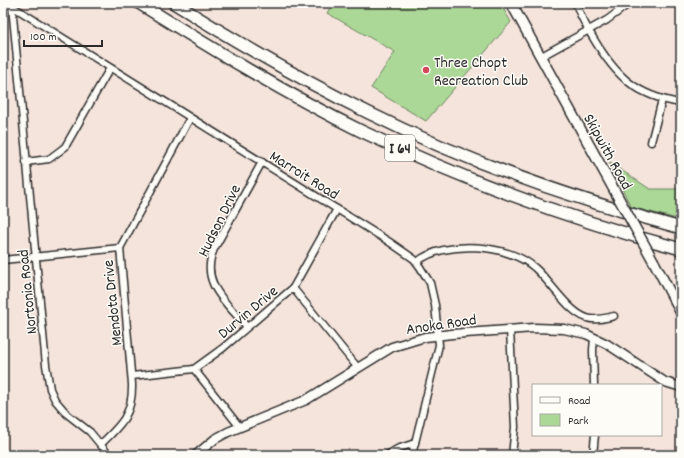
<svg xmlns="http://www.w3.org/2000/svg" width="684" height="458" viewBox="0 0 684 458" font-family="Dekko,sans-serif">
	<rect width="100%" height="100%" fill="#f5e4db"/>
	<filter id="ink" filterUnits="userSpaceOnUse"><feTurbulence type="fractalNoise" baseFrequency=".025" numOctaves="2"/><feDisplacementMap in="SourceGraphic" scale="8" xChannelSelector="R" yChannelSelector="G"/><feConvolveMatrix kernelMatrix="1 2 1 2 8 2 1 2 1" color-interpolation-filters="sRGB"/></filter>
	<g filter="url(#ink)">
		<!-- green -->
		<g fill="#abd896" stroke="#6b8260">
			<polygon points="333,3 500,3 511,22 426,121 371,88 395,52 327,13"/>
			<polygon points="609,162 650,189 681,189 681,220 631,207"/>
		</g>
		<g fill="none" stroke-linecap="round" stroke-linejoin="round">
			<defs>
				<g id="minor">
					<polyline points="7,3 388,241 414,259 420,267 430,283 435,305 439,345 412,455"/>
					<path d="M576,3C579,15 586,25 592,36C615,75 635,96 681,103"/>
					<polyline points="679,3 681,4"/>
					<polyline points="12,6 46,365 50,389 55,400 67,414 90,432 109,455"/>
					<polyline points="540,57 607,20 630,3"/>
					<polyline points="651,142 662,100"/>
					<polyline points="26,162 49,159 65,147 110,68"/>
					<polyline points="3,260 120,248"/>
					<path d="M417,262C445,239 509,244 535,268C550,281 568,312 587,318C595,321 606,318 614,316"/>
					<polyline points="293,288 358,368"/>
					<path d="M247,327C227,303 199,283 214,249L262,162"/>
					<polyline points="510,330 515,427 512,455"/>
					<polyline points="194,369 239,426"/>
					<polyline points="132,376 194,369 223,348 293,288 337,209"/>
					<polyline points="594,385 593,350 594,338"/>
					<path d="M101,444C121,425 133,414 132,384L120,248L190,118"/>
					<polyline points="387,455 397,449 415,443"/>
					<polyline points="593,455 595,435"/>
				</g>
				<polyline id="tertiary" points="196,455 215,439 228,432 306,400 392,347 425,337 452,334 534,328 564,329 586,334 607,344 665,382 681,387"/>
				<g id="secondary">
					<polyline points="511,3 613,188"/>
					<polyline points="654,262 681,313"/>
				</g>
				<g id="motorway">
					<path d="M139,3C211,48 284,93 361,131C464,180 571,220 681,249"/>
					<path d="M174,3C238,43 302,80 369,113C469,163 574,199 681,228"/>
				</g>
			</defs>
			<!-- minor casing -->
			<use href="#minor" stroke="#2b2b2b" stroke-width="9"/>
			<!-- tertiary casing -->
			<use href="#tertiary" stroke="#2b2b2b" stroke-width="11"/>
			<!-- secondary casing -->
			<use href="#secondary" stroke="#2b2b2b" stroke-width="12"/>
			<!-- motorway casing -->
			<use href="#motorway" stroke="#2b2b2b" stroke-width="14"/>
			<!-- minor -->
			<use href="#minor" stroke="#fdfcf7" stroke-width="6"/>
			<!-- tertiary -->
			<use href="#tertiary" stroke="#fdfcf7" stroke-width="8"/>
			<!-- secondary -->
			<use href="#secondary" stroke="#fdfcf7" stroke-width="9"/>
			<!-- motorway -->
			<use href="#motorway" stroke="#fdfcf7" stroke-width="11"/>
			<defs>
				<polyline id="secondary-bridge" points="613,188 654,262"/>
			</defs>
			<!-- secondary-bridge casing -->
			<use href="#secondary-bridge" stroke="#2b2b2b" stroke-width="12" stroke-linecap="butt"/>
			<!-- secondary-bridge -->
			<use href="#secondary-bridge" stroke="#fdfcf7" stroke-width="9"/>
		</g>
	</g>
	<!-- markers -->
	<circle fill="#d1495b" stroke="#fdfcf7" stroke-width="1.5" cx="426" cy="70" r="4"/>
	<g text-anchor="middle" stroke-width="3" stroke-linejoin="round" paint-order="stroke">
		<!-- shield labels -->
		<rect fill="#fdfcf7" stroke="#6a6a68" stroke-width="1" x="385" y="135" width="30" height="26" rx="3"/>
		<g font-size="15" font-weight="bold" fill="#2b2b2b">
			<text x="400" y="153">I 64</text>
		</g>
		<!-- poi labels -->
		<g font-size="16" fill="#2b2b2b" stroke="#fdfcf7" text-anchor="start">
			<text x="434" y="67">Three Chopt<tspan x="434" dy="18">Recreation Club</tspan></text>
		</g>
		<!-- street labels -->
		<g font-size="16" fill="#2b2b2b" stroke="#fdfcf7">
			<text transform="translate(609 151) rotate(61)" y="6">Skipwith Road</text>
			<text transform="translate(305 174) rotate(32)" y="6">Marroit Road</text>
			<text transform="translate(218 220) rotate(-64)" y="6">Hudson Drive</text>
			<text transform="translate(26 292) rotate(-96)" y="6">Nortonia Road</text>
			<text transform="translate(111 303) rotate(-96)" y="6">Mendota Drive</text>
			<text transform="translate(247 311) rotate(-40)" y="6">Durvin Drive</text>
			<text transform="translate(441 323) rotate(-8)" y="6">Anoka Road</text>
		</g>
	</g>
	<!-- margin -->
	<rect width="684" height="458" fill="none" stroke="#fdfcf7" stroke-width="16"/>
	<rect x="8" y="8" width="668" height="442" fill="none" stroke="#2b2b2b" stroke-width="1.5" filter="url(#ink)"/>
	<!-- legend -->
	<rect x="532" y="384" width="130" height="52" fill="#fdfcf7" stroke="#a9a8a5"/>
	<rect x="540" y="397" width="20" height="6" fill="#fdfcf7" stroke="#a9a8a5"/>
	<text x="568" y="404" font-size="12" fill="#2b2b2b">Road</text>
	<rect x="540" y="414" width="20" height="12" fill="#abd896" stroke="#a9a8a5"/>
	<text x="568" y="424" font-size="12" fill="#2b2b2b">Park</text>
	<!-- scale -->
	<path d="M24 40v6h78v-6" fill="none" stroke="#2b2b2b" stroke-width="2"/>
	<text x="30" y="40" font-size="12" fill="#2b2b2b" stroke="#fdfcf7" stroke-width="3" paint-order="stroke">100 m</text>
</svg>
